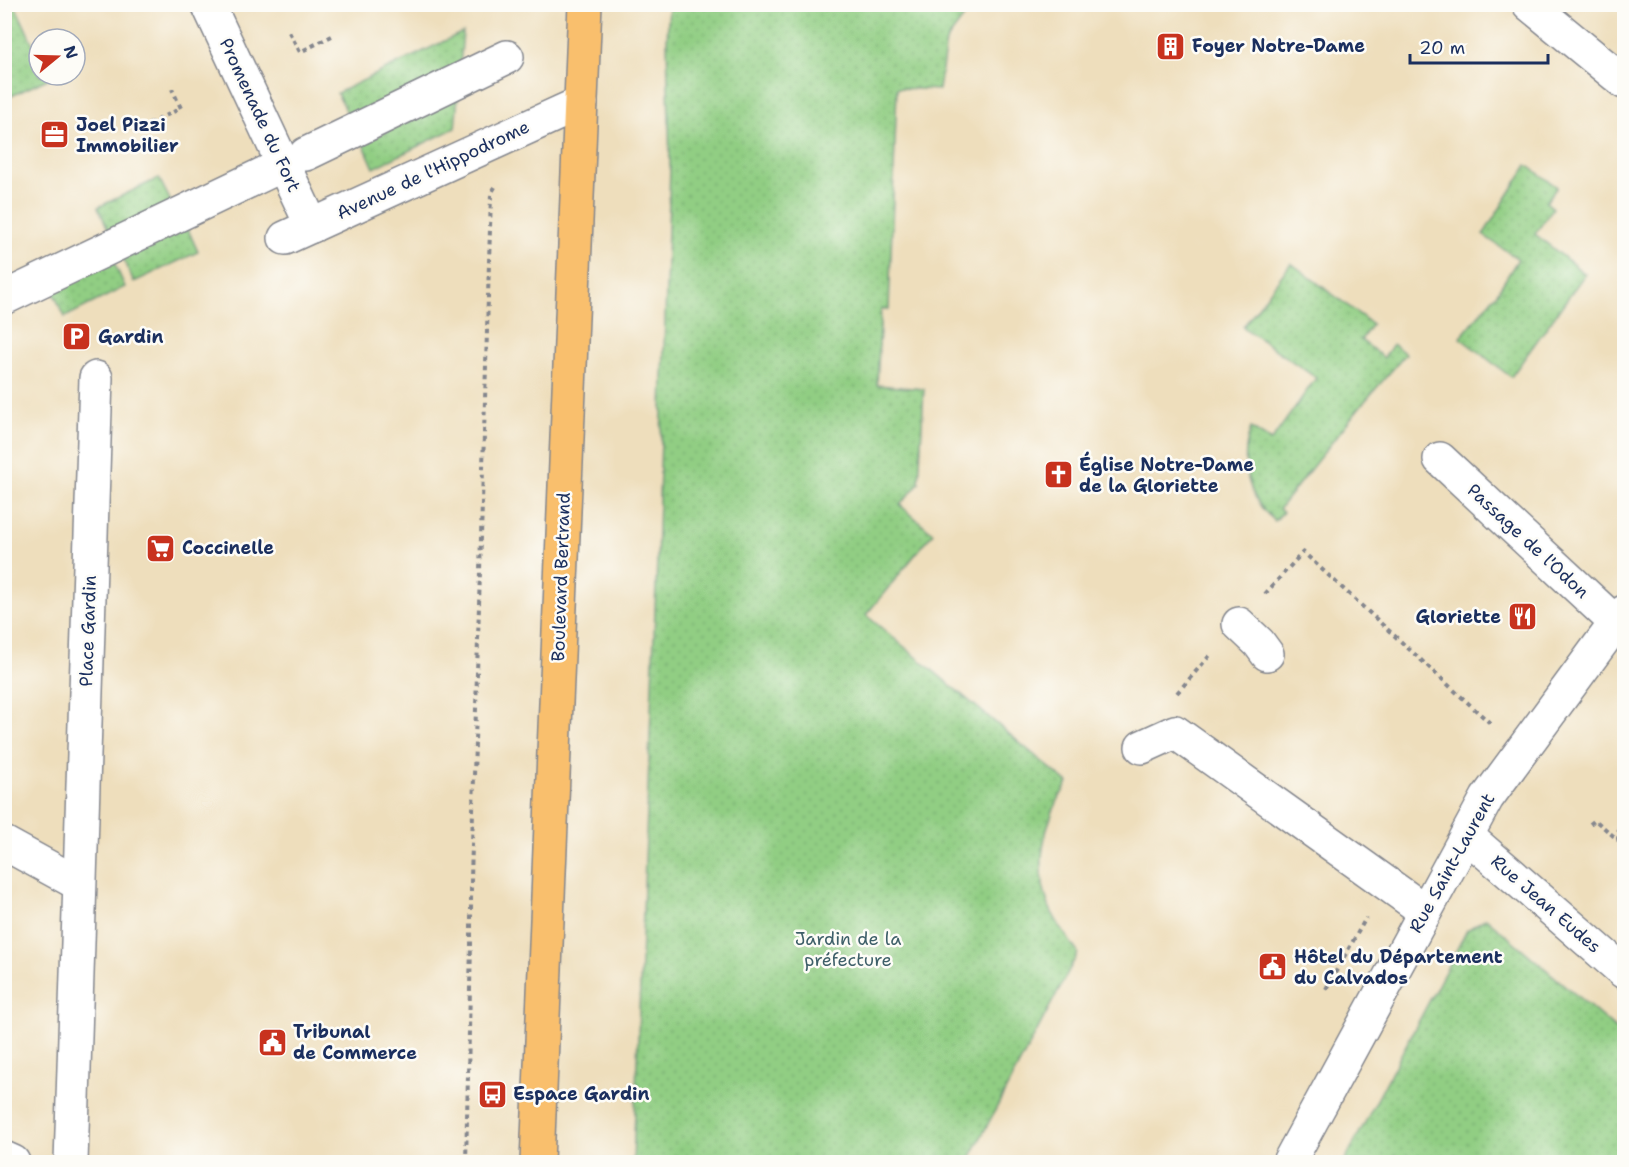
<svg xmlns="http://www.w3.org/2000/svg" width="1629" height="1167" viewBox="0 0 1629 1167" font-family="'Shantell Sans',sans-serif">
	<defs>
		<pattern id="grass-dots" width="8" height="8" patternUnits="userSpaceOnUse" patternTransform="scale(1.5)"><rect width="8" height="8" fill="#91ce83"/><path d="M2 2h.1M6 6h.1" fill="none" stroke="#7cb174" stroke-width="1.8" stroke-linecap="round"/></pattern>
	</defs>
	<rect width="100%" height="100%" fill="#fdfcf7"/>
	<filter id="ink" filterUnits="userSpaceOnUse"><feTurbulence type="fractalNoise" baseFrequency=".0167" numOctaves="2"/><feDisplacementMap in="SourceGraphic" scale="12" xChannelSelector="R" yChannelSelector="G"/><feConvolveMatrix kernelMatrix="1 2 1 2 8 2 1 2 1" color-interpolation-filters="sRGB"/></filter>
	<filter id="wash" filterUnits="userSpaceOnUse"><feTurbulence type="fractalNoise" baseFrequency=".008" numOctaves="4" result="noise"/><feDisplacementMap in="SourceGraphic" scale="24" xChannelSelector="R" yChannelSelector="G"/><feGaussianBlur stdDeviation="1.35" result="paint"/><feColorMatrix in="noise" values="0 0 0 0 0 0 0 0 0 0 0 0 0 0 0 0 0 1.4 0 .05"/><feComposite in="paint" operator="in"/></filter>
	<g filter="url(#wash)">
		<rect width="100%" height="100%" fill="#eedebc"/>
		<!-- grass -->
		<g fill="url(#grass-dots)" stroke="#567e70" stroke-width="1.5">
			<polygon points="5,4 15,5 37,53 39,52 39,75 56,75 5,99"/>
			<path d="M669,5H973L946,41L939,90L897,88L889,309H881L877,385L924,389L919,483L900,505L933,533L866,615L1068,783C1045,818 1033,865 1049,906C1056,923 1068,938 1078,953L968,1162H633L657,560L670,168L667,41Z"/>
			<polygon points="463,32 460,66 350,119 337,93"/>
			<polygon points="458,96 455,128 374,168 363,143"/>
			<polygon points="1527,165 1557,187 1546,202 1553,208 1535,234 1585,274 1511,377 1460,338 1497,293 1518,259 1483,235"/>
			<polygon points="159,178 172,204 110,233 98,207"/>
			<polygon points="186,225 198,252 134,282 122,256"/>
			<polygon points="113,260 125,287 65,317 52,290"/>
			<path d="M1291,263L1372,324L1361,340L1384,358L1393,344L1406,354L1359,408L1279,509L1283,512L1275,521C1247,499 1239,460 1251,428L1271,441L1316,378L1243,327Z"/>
			<polygon points="1486,918 1624,1036 1624,1162 1344,1162 1467,930"/>
		</g>
	</g>
	<g filter="url(#ink)">
		<g fill="none" stroke-linecap="round" stroke-linejoin="round">
			<defs>
				<g id="minor">
					<polyline points="208,4 312,226"/>
					<polyline points="1529,4 1624,82"/>
					<polyline points="306,154 507,57"/>
					<polyline points="285,238 581,103"/>
					<polyline points="4,298 272,170"/>
					<polyline points="1440,459 1616,623"/>
					<polyline points="1239,624 1259,643 1267,654"/>
					<polyline points="1142,747 1175,732 1425,911"/>
					<polyline points="1467,836 1624,972"/>
					<polyline points="4,843 79,884"/>
					<polyline points="4,1158 13,1162"/>
					<polyline points="71,1162 96,378"/>
					<polyline points="1289,1162 1487,798 1624,612"/>
				</g>
				<polyline id="major" points="537,1162 585,4"/>
			</defs>
			<!-- minor casing -->
			<use href="#minor" stroke="#84868d" stroke-width="36"/>
			<!-- major casing -->
			<use href="#major" stroke="#84868d" stroke-width="36"/>
			<!-- path -->
			<g stroke="#84868d" stroke-width="4" stroke-dasharray="4.5 4.5" stroke-linecap="butt">
				<polyline points="289,32 300,52 332,36"/>
				<polyline points="149,124 181,108 172,89"/>
				<polyline points="1265,594 1303,552 1491,724"/>
				<polyline points="1177,693 1212,653"/>
				<polyline points="1590,824 1595,820 1618,840 1623,774"/>
				<polyline points="1326,989 1366,918"/>
				<polyline points="466,1162 471,944 471,879 491,194 495,187"/>
			</g>
			<!-- minor -->
			<use href="#minor" stroke="#fff" stroke-width="33"/>
			<!-- major -->
			<use href="#major" stroke="#f9bf6d" stroke-width="33"/>
		</g>
	</g>
	<!-- icons -->
	<defs>
		<symbol id="building-square" viewBox="-11 -11 22 22"><rect x="-9" y="-9" width="18" height="18" rx="4" fill="#c8321e" stroke="#fdfcf7"/><path d="M-4-6H4V6H1V3H-1V6H-4ZM-2.5-4.3h1.7v1.8h-1.7ZM.8-4.3h1.7v1.8H.8ZM-2.5-1h1.7V.8h-1.7ZM.8-1h1.7V.8H.8Z" fill="#fff"/></symbol>
		<symbol id="office-square" viewBox="-11 -11 22 22"><rect x="-9" y="-9" width="18" height="18" rx="4" fill="#c8321e" stroke="#fdfcf7"/><path d="M-6-3h4V-5.5h4V-3h4V5H-6ZM-1-4.5V-3h2v-1.5ZM-6 0V1H6V0Z" fill="#fff"/></symbol>
		<symbol id="parking-square" viewBox="-11 -11 22 22"><rect x="-9" y="-9" width="18" height="18" rx="4" fill="#c8321e" stroke="#fdfcf7"/><path d="M-3.5-5.5H1a3.5 3.5 0 0 1 0 7H-1V5.5H-3.5ZM-1-3.4V-.6H.8a1.4 1.4 0 0 0 0-2.8Z" fill="#fff"/></symbol>
		<symbol id="church-square" viewBox="-11 -11 22 22"><rect x="-9" y="-9" width="18" height="18" rx="4" fill="#c8321e" stroke="#fdfcf7"/><path d="M-1.2-6h2.4v3.5h3.3v2.4h-3.3V6h-2.4V-.1h-3.3v-2.4h3.3Z" fill="#fff"/></symbol>
		<symbol id="supermarket-square" viewBox="-11 -11 22 22"><rect x="-9" y="-9" width="18" height="18" rx="4" fill="#c8321e" stroke="#fdfcf7"/><path d="M-6-5.5h2.5l.6 2H6L4.5 2H-2.5L-4.4-4H-6ZM-1.5 3.2a1.3 1.3 0 1 0 .1 0ZM3 3.2a1.3 1.3 0 1 0 .1 0Z" fill="#fff"/></symbol>
		<symbol id="restaurant-square" viewBox="-11 -11 22 22"><rect x="-9" y="-9" width="18" height="18" rx="4" fill="#c8321e" stroke="#fdfcf7"/><path d="M-5-6h1v4h1v-4h1v4h1v-4h1v5L-1.5 .5V6h-2V.5L-5-1ZM5-6V6H3V1.5H1.5Q1.5-4 5-6Z" fill="#fff"/></symbol>
		<symbol id="civic-square" viewBox="-11 -11 22 22"><rect x="-9" y="-9" width="18" height="18" rx="4" fill="#c8321e" stroke="#fdfcf7"/><path d="M-.6-6.5H3V-4.5H.6V-3L4-1V1h2V6H-6V1h2V-1L-.6-3ZM-1.2 2.5V6h2.4V2.5Z" fill="#fff"/></symbol>
		<symbol id="bus-square" viewBox="-11 -11 22 22"><rect x="-9" y="-9" width="18" height="18" rx="4" fill="#c8321e" stroke="#fdfcf7"/><path d="M-5-6H5V4H4V6H2V4H-2V6H-4V4H-5ZM-3.5-4V0h7V-4ZM-3.5 1.2v1.5H-2V1.2ZM2 1.2v1.5H3.5V1.2Z" fill="#fff"/></symbol>
	</defs>
	<g fill-rule="evenodd">
		<use href="#building-square" x="1154" y="30" width="33" height="33"/>
		<use href="#office-square" x="38" y="118" width="33" height="33"/>
		<use href="#parking-square" x="60" y="320" width="33" height="33"/>
		<use href="#church-square" x="1042" y="458" width="33" height="33"/>
		<use href="#supermarket-square" x="144" y="532" width="33" height="33"/>
		<use href="#restaurant-square" x="1506" y="600" width="33" height="33"/>
		<use href="#civic-square" x="1256" y="950" width="33" height="33"/>
		<use href="#civic-square" x="256" y="1026" width="33" height="33"/>
		<use href="#bus-square" x="476" y="1078" width="33" height="33"/>
	</g>
	<g text-anchor="middle" stroke-width="5" stroke-linejoin="round" paint-order="stroke">
		<!-- poi labels -->
		<g font-size="18" font-weight="bold" fill="#1b2f5e" stroke="#fdfcf7" text-anchor="start">
			<text x="1192" y="52">Foyer Notre-Dame</text>
			<text x="76" y="131">Joel Pizzi<tspan x="76" dy="21">Immobilier</tspan></text>
			<text x="98" y="343">Gardin</text>
			<text x="1079" y="471">Église Notre-Dame<tspan x="1079" dy="21">de la Gloriette</tspan></text>
			<text x="182" y="554">Coccinelle</text>
			<text x="1501" y="623" text-anchor="end">Gloriette</text>
			<text x="1294" y="963">Hôtel du Département<tspan x="1294" dy="21">du Calvados</tspan></text>
			<text x="293" y="1038">Tribunal<tspan x="293" dy="21">de Commerce</tspan></text>
			<text x="513" y="1100">Espace Gardin</text>
		</g>
		<!-- street labels -->
		<g font-size="18" fill="#1b2f5e" stroke="#fdfcf7">
			<text transform="translate(260 115) rotate(65)" y="6">Promenade du Fort</text>
			<text transform="translate(433 170) rotate(-25)" y="6">Avenue de l'Hippodrome</text>
			<text transform="translate(1528 541) rotate(43)" y="6">Passage de l'Odon</text>
			<text transform="translate(561 577) rotate(-88)" y="6">Boulevard Bertrand</text>
			<text transform="translate(88 631) rotate(-88)" y="6">Place Gardin</text>
			<text transform="translate(1452 863) rotate(-61)" y="6">Rue Saint-Laurent</text>
			<text transform="translate(1546 904) rotate(41)" y="6">Rue Jean Eudes</text>
		</g>
		<!-- park labels -->
		<g font-size="18" fill="#3e5f69" stroke="#fdfcf7">
			<text x="848" y="945">Jardin de la<tspan x="848" dy="21">préfecture</tspan></text>
		</g>
	</g>
	<!-- margin -->
	<rect width="1629" height="1167" fill="none" stroke="#fdfcf7" stroke-width="24"/>
	<!-- north arrow -->
	<g transform="translate(57 57) rotate(71)"><circle r="28" fill="#fdfcf7" stroke="#a3aaba" stroke-width="1.5"/>
	<path d="M0-4.5L10 22L0 15L-10 22Z" fill="#c8321e"/>
	<text y="-9" font-size="16" font-weight="bold" text-anchor="middle" fill="#1b2f5e">N</text>
	</g>
	<!-- scale -->
	<path d="M1410 54v9h138v-9" fill="none" stroke="#1b2f5e" stroke-width="3"/>
	<text x="1419" y="54" font-size="18" fill="#1b2f5e" stroke="#fdfcf7" stroke-width="4.5" paint-order="stroke">20 m</text>
</svg>
